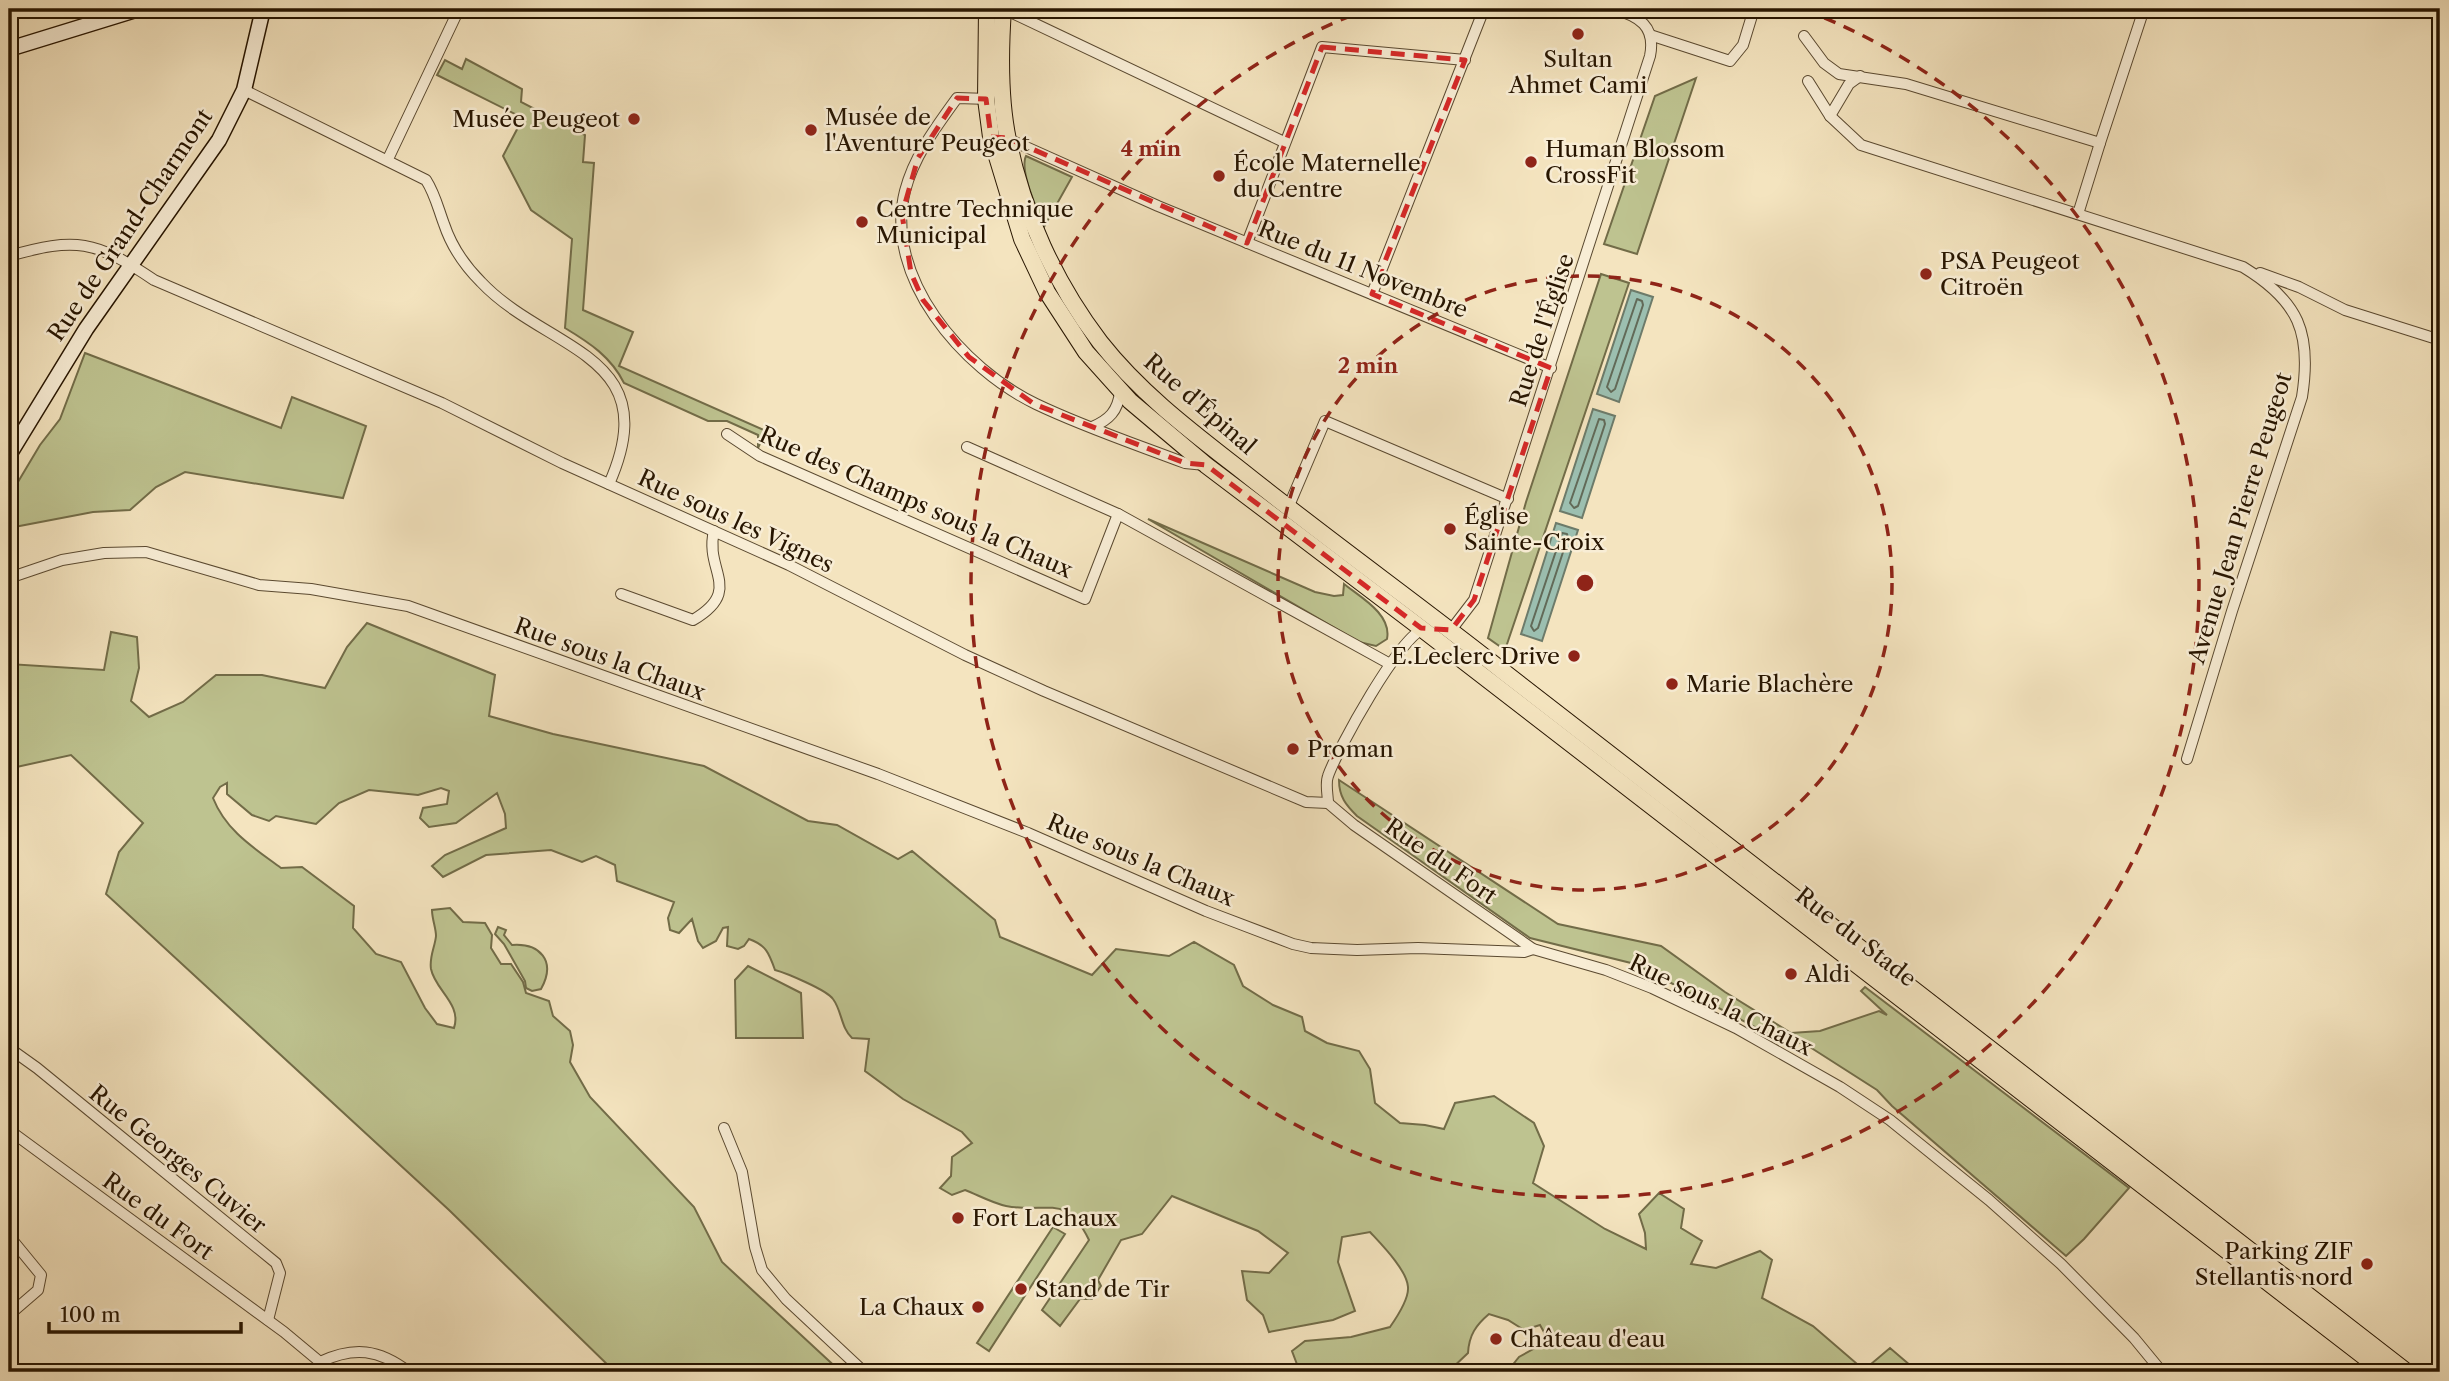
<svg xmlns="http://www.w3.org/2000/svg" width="2449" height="1381" viewBox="0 0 2449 1381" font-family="'Libre Caslon Text',serif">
	<rect width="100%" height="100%" fill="#f4e4bf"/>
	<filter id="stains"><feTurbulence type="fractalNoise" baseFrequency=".00286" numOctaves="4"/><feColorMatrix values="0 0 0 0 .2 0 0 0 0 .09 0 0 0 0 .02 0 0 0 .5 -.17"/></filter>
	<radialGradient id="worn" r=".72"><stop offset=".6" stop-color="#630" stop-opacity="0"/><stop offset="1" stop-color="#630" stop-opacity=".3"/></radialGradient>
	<!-- green -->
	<g fill="#bec390" stroke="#726c48" stroke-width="2">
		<path d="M466,59L522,89L521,102L585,135L583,162L594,163L583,310L633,332L619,366L766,431L758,448V435L727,421H708L624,383C611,357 590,343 565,328L572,239L531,210L503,156L523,118L437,75L445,60L462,69Z"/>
		<polygon points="1696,78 1637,254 1604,244 1655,96"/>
		<path d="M1026,156L1072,177L1044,227C1038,211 1019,171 1026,156Z"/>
		<polygon points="1601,274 1629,283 1505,650 1488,638 1526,502"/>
		<polygon points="85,353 281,428 292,397 366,426 343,498 185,472 156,487 130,510 93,512 9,528 9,497 40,445 60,419"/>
		<path d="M1148,519L1315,592L1334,596L1343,595L1344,584C1360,597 1392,614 1387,639L1376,646L1359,642Z"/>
		<path d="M367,623L495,675L489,716L553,734L704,766L808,821L837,825L898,859L912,851L995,920L1000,937L1092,975L1116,949L1169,956L1194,942L1234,965L1243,986L1273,1005L1302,1017L1305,1031L1327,1043L1359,1051L1370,1069L1375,1103L1400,1123L1425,1125L1444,1129L1455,1103L1494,1096L1534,1123L1544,1146L1533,1183L1605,1229L1646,1249L1645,1233L1639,1214L1659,1193L1684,1209L1681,1228L1702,1241L1691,1264L1716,1268L1760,1251L1772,1260L1762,1298L1813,1326L1864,1370L1890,1348L1918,1372H1507L1519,1357L1535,1348L1545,1334L1540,1325L1524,1330L1508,1320L1489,1314C1476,1325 1469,1335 1468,1353L1448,1372H1318L1298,1367L1292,1351L1305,1341L1351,1337L1390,1327C1397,1317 1409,1299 1408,1287C1407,1270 1381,1244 1370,1232L1342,1237L1338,1262L1355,1311L1333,1320L1269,1332L1263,1315L1247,1300L1242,1271L1269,1273L1288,1253L1258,1231L1172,1196L1142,1234L1121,1240L1098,1280L1101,1286L1092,1299H1080L1060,1326L1042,1310L1089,1240C1066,1192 1047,1214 1006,1206C992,1203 978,1195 965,1190L952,1195L940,1188L951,1176L952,1157L972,1143L962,1132L903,1099L865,1071L869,1039L852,1038C841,1028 842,1011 833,999C827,990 786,973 775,970C769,953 766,945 749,939L744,946L738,949L727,946L728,927L723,928L716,941L703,948L698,941L692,919L679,933L670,930L668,918L674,902L617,881L615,865L596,856L582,862L551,850L486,855L443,877L432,866L445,855L506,828L505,814L497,793L456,823L429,827L420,818L423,808L447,804L449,791L441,788L418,795L369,790L339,803L316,824L276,816L269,821L252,815L227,794V783L220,787L213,798C226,831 254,848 281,868L302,867L354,906L353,928L376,954L401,962L425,1008L437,1024L454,1028C462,1004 435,990 431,969C429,957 435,947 436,936C436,928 432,919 432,910L450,908L463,922L485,923L492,935L491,948L501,964H511L523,982L526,993L549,1001L553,1016L570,1031L573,1045L570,1062L590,1097L694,1207L722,1262L841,1372H615L449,1210L106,894L119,852L143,823L71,755L12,768L9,664L104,670L111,632L137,637L139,668L131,701L149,717L183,702L216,675H262L325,688L347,647Z"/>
		<path d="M1339,780L1558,924L1661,946L1725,992L1791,1033L1820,1031L1879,1011L1887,1015L1861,991L1865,987L2129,1188L2084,1239L2066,1256L1892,1106L1877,1090L1802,1042L1791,1046L1635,964L1530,938L1357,816C1346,805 1339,797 1339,780Z"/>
		<path d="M498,927L506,930L504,935L512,945C539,943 557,960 541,989L532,991L526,988L525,981L504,944L495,934Z"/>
		<polygon points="748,966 801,993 803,1038 736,1038 735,980"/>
		<polygon points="1053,1227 1065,1234 989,1351 977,1343"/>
	</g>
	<!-- water -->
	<g fill="#9cbfb0" stroke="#6d7b6a" stroke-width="2">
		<polygon points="1631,290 1653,297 1619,402 1597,394"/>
		<polygon points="1593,409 1615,416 1582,518 1560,511"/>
		<polygon points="1556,523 1578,530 1542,641 1521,634"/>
	</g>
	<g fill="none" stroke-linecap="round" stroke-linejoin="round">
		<!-- shore -->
		<g stroke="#626a58" stroke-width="2">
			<polygon points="1637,299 1642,301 1643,305 1615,389 1611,392 1607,387"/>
			<polygon points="1599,419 1604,420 1605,424 1578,506 1574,508 1570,503"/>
			<polygon points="1562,533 1567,534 1568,537 1538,628 1534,631 1531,626"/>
		</g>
		<defs>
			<g id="street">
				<polyline points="1004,9 1284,142"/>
				<polyline points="1650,35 1730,61 1743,45 1754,9"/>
				<polyline points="1804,36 1824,63 1839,74 1906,84 2100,143 2144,9"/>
				<path d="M1808,81L1830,116L1861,145L2243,267C2299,301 2312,333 2302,397L2232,611L2187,759"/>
				<path d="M244,90L426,180C435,194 438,208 444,224C451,245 465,266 481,282C547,352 667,353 609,484"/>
				<path d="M989,99L957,98C936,127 914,156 905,191C883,277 963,369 1036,404C1084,427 1135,444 1185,463L1205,465"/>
				<polyline points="1830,116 1849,84 1860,76"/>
				<polyline points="1006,138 1158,206 1551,368"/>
				<polyline points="388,159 459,9"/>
				<polyline points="2078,214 2100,143"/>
				<polyline points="1247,243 1322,47 1465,60"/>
				<path d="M9,256C76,237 95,240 154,280L442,403L562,463L789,565L965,655L1044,691L1306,802L1328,803"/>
				<polyline points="2260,273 2299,287 2345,310 2440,340"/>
				<polyline points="1372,294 1484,9"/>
				<path d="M1092,427C1109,420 1118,411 1120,392"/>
				<polyline points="727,434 760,456 1085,599 1118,514 1390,664"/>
				<polyline points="967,447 1118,514"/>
				<polyline points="1288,508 1325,421 1508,499"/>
				<polyline points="9,578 62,560 104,553 146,552 259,585 311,589 408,606 878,774 1028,833 1206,911 1293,944 1311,948 1357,950 1418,948 1524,952 1533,949"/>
				<path d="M621,594L693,620C744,590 704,571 714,531"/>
				<path d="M1451,630L1474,600L1650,56C1656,26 1639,16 1613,9"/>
				<polyline points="1328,803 1354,825 1533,949 1606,970 1652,988 1736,1028 1840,1087 1890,1120 1989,1200 2061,1264 2134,1338 2162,1372"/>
				<path d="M1328,803C1328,795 1325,784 1328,776C1337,750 1401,634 1424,629"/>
				<polyline points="9,1048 37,1068 276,1263 280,1273 268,1320"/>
				<polyline points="724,1128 742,1172 755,1247 762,1270 786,1299 864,1372"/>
				<polyline points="9,1130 284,1332 320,1362 328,1372"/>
				<polyline points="9,1236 41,1275 38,1290 9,1315"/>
				<path d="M320,1362C354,1346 379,1349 409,1372"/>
			</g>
			<g id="secondary">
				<polyline points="9,49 139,9"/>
				<polyline points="9,455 86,329 219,140 244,90 263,9"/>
			</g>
			<g id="primary">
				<polyline points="987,9 986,99 991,137 1022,239 1047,292 1086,352 1130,401 1206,465 1421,628 2384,1372"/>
				<path d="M1003,9C1000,52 999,97 1008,140C1023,213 1055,283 1100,342C1140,393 1192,432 1242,471C1327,539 1415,602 1500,669C1802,904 2104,1139 2407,1372"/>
			</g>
		</defs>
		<!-- street casing -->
		<use href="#street" stroke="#5a4930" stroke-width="12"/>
		<!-- secondary casing -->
		<use href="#secondary" stroke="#271500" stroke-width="17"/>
		<!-- primary casing -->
		<use href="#primary" stroke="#271500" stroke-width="18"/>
		<!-- street -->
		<use href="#street" stroke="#f8edd5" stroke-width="10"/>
		<!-- secondary -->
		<use href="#secondary" stroke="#f8edd5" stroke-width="14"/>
		<!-- primary -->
		<use href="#primary" stroke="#f4e4bf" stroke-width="16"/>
	</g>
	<!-- marked area -->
	<path fill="none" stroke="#d62828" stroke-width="5" stroke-dasharray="14 9" stroke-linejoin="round" d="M1322,47L1465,60L1372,294L1551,368L1474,600L1451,630L1421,628L1206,465L1185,463L1034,404L969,357L923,300L911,273L902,214L918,158L957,98L986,99L991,137L1007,138L1247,243Z"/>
	<!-- distance rings -->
	<g fill="none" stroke="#8f2418" stroke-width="3.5" stroke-dasharray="12 9">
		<circle cx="1585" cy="583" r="307"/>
		<path d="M1805 10A614 614 0 1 1 1365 10"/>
	</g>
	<!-- markers -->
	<g fill="#8f2418" stroke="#f8edd5" stroke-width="2.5">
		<circle cx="1578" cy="34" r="7"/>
		<circle cx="634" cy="119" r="7"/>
		<circle cx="811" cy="130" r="7"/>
		<circle cx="1531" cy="162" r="7"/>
		<circle cx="1219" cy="176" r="7"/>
		<circle cx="862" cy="222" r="7"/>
		<circle cx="1926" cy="274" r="7"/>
		<circle cx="1450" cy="529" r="7"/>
		<circle cx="1574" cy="656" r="7"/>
		<circle cx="1672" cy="684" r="7"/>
		<circle cx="1293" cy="749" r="7"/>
		<circle cx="1791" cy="974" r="7"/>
		<circle cx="958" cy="1218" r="7"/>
		<circle cx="2367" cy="1264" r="7"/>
		<circle cx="1021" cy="1289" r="7"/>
		<circle cx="978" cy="1307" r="7"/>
		<circle cx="1496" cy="1339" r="7"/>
	</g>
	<g text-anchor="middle" stroke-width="5" stroke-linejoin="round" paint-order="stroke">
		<!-- poi labels -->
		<g font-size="23" fill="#271500" stroke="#f8edd5" text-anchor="start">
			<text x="1578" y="67" text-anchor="middle">Sultan<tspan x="1578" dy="26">Ahmet Cami</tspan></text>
			<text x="825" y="125">Musée de<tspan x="825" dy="26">l'Aventure Peugeot</tspan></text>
			<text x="620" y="127" text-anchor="end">Musée Peugeot</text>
			<text x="1545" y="157">Human Blossom<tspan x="1545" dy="26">CrossFit</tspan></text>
			<text x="1233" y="171">École Maternelle<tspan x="1233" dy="26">du Centre</tspan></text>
			<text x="876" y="217">Centre Technique<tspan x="876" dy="26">Municipal</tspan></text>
			<text x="1940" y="269">PSA Peugeot<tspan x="1940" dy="26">Citroën</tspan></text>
			<text x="1464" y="524">Église<tspan x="1464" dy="26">Sainte-Croix</tspan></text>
			<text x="1560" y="664" text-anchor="end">E.Leclerc Drive</text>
			<text x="1686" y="692">Marie Blachère</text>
			<text x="1307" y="757">Proman</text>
			<text x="1805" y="982">Aldi</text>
			<text x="972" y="1226">Fort Lachaux</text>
			<text x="2353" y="1259" text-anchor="end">Parking ZIF<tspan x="2353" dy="26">Stellantis nord</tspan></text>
			<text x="1035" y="1297">Stand de Tir</text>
			<text x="964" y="1315" text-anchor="end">La Chaux</text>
			<text x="1510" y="1347">Château d'eau</text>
		</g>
		<!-- street labels -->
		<g font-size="23" fill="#271500" stroke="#f8edd5">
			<text transform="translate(130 225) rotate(-56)" y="8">Rue de Grand-Charmont</text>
			<text transform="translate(1363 269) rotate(22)" y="8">Rue du 11 Novembre</text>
			<text transform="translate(1542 330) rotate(-72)" y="8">Rue de l'Église</text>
			<text transform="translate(1200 404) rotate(41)" y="8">Rue d'Épinal</text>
			<text transform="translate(916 502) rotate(24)" y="8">Rue des Champs sous la Chaux</text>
			<text transform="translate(2240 518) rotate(-73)" y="8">Avenue Jean Pierre Peugeot</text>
			<text transform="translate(736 521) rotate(25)" y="8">Rue sous les Vignes</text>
			<text transform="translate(610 659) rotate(20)" y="8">Rue sous la Chaux</text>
			<text transform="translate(1141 860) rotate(23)" y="8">Rue sous la Chaux</text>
			<text transform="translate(1441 861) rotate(35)" y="8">Rue du Fort</text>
			<text transform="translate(1856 937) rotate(38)" y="8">Rue du Stade</text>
			<text transform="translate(1721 1005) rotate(26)" y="8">Rue sous la Chaux</text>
			<text transform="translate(178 1159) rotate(39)" y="8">Rue Georges Cuvier</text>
			<text transform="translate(158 1216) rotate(36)" y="8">Rue du Fort</text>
		</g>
	</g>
	<circle cx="1585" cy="583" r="10" fill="#8f2418" stroke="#f8edd5" stroke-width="3.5"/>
	<g font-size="21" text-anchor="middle" font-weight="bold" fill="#8f2418" stroke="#f8edd5" stroke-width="5" stroke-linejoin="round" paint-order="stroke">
		<text x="1151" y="156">4 min</text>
		<text x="1368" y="373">2 min</text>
	</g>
	<!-- margin -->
	<rect width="2449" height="1381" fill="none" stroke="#f4e4bf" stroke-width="35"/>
	<rect x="10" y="10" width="2428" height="1360" fill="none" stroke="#271500" stroke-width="3.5"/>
	<rect x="18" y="18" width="2414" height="1346" fill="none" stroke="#271500" stroke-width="2"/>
	<!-- scale -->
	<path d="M49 1322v10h192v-10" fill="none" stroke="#271500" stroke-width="3.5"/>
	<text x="60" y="1322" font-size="21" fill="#271500" stroke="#f8edd5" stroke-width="5" paint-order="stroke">100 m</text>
	<rect width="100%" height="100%" filter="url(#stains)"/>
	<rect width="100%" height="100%" fill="url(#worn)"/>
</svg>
